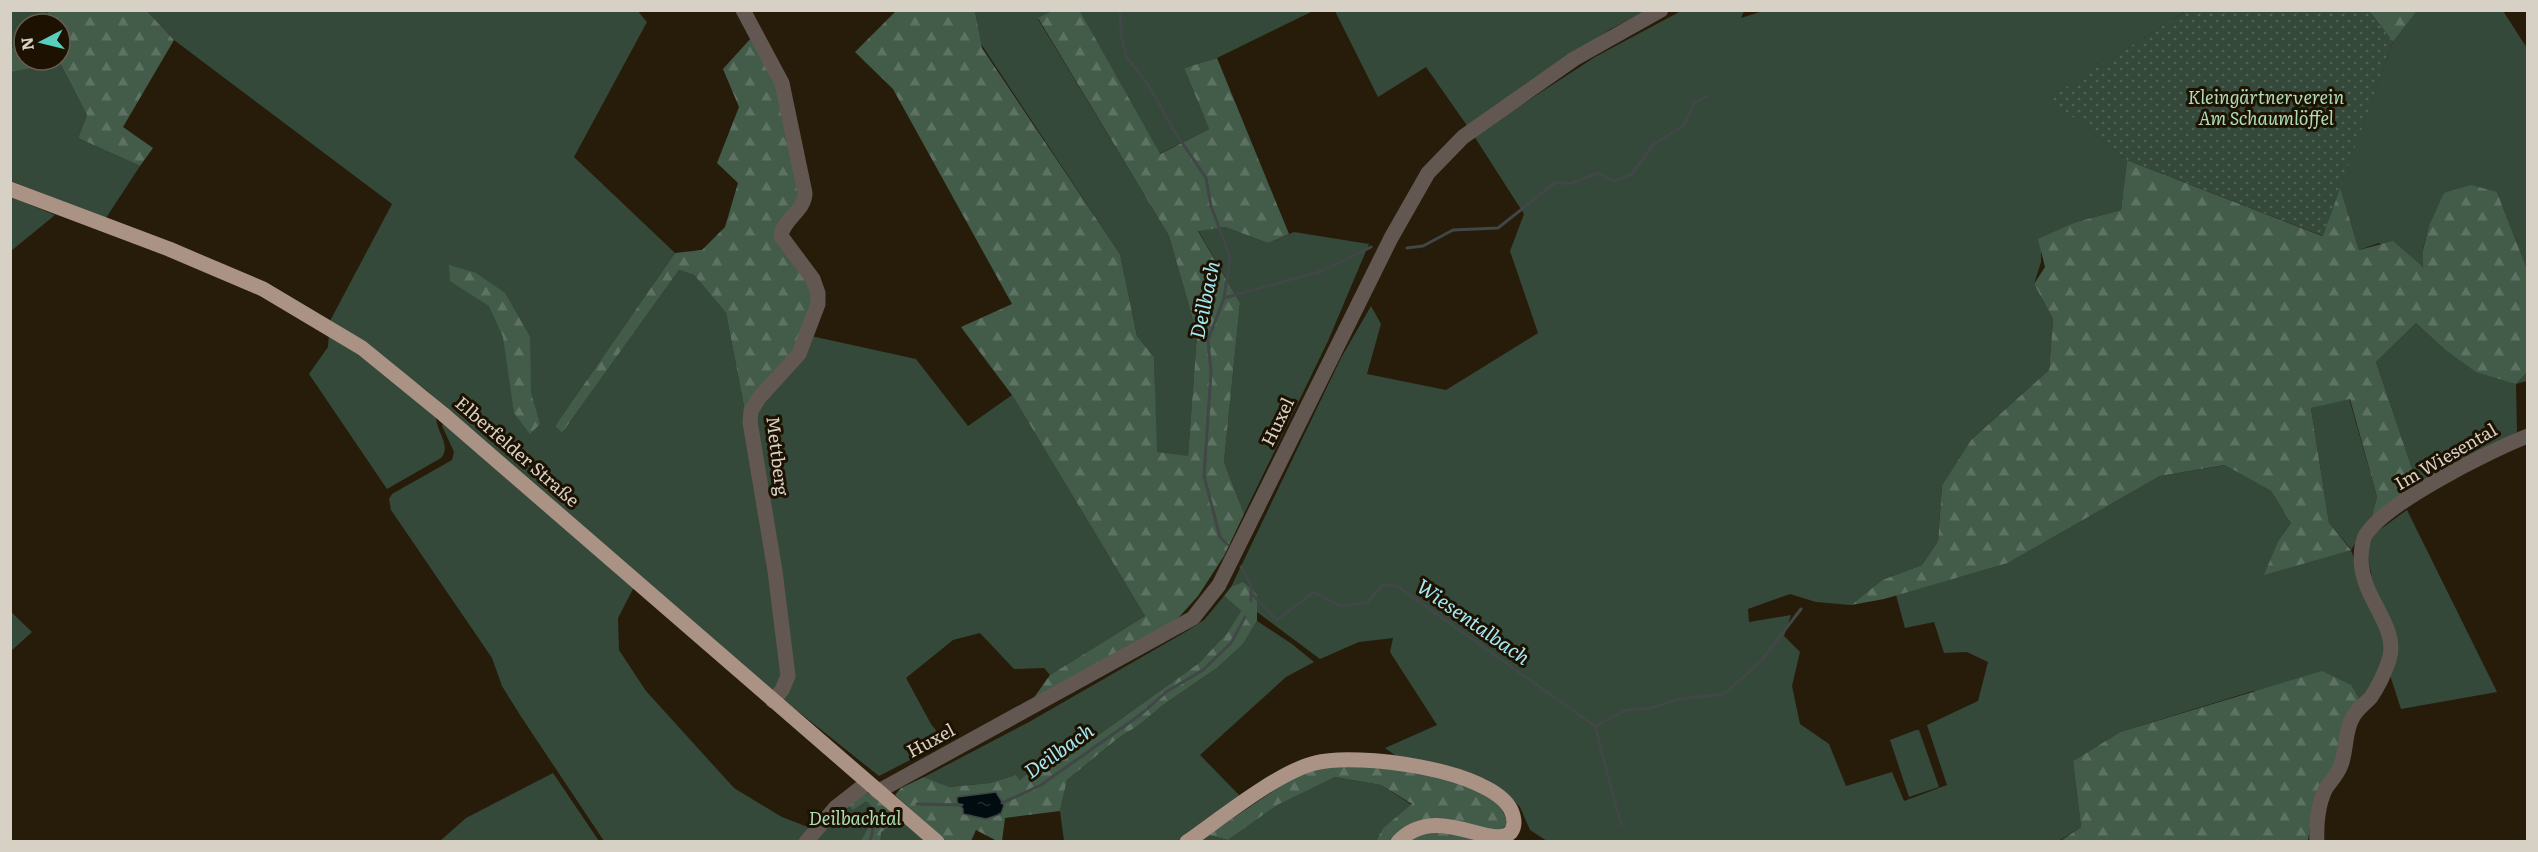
<svg xmlns="http://www.w3.org/2000/svg" width="2538" height="852" viewBox="0 0 2538 852" font-family="Literata,serif">
	<defs>
		<pattern id="forest-firs" width="22" height="20" patternUnits="userSpaceOnUse" patternTransform="scale(1.5)"><rect width="22" height="20" fill="#435c4a"/><path d="M5 1l3.5 6h-7zM16 11l3.5 6h-7z" fill="#5d7263"/></pattern>
		<pattern id="garden-dots" width="8" height="8" patternUnits="userSpaceOnUse" patternTransform="scale(1.5)"><rect width="8" height="8" fill="#34493a"/><path d="M2 2h.1M6 6h.1" fill="none" stroke="#516255" stroke-width="1.8" stroke-linecap="round"/></pattern>
		<pattern id="water-ripples" width="26" height="14" patternUnits="userSpaceOnUse" patternTransform="scale(1.5)"><rect width="26" height="14" fill="#000c10"/><path d="M2 4q2-2 4 0t4 0M15 11q2-2 4 0t4 0" fill="none" stroke="#242e31"/></pattern>
	</defs>
	<rect width="100%" height="100%" fill="#271c09"/>
	<!-- green -->
	<g fill="#34493a">
		<polygon points="637,10 647,22 574,157 675,253 555,426 562,433 679,270 694,275 726,313 747,422 785,675 773,695 426,390 330,321 392,204 174,40 147,11"/>
		<polygon points="1766,10 2186,11 2050,98 2127,160 2121,210 2076,222 2041,241 2041,262 2034,284 2053,319 2049,370 1971,440 1942,485 1938,541 1922,565 1882,580 1851,605 1816,602 1790,594 1748,609 1749,622 1791,615 1784,636 1800,652 1792,686 1800,724 1829,744 1846,786 1892,772 1904,801 1947,785 1927,725 1978,701 1988,662 1967,652 1944,653 1934,622 1905,628 1896,595 2008,563 2160,476 2226,465 2271,491 2291,523 2278,541 2265,574 2351,549 2329,523 2311,408 2349,398 2377,497 2371,519 2351,550 2373,613 2392,647 2376,680 2359,699 2253,691 2120,732 2073,761 2081,827 2059,841 1547,841 1530,830 1520,807 1511,798 1486,779 1396,756 1385,748 1437,725 1390,652 1393,638 1359,642 1320,659 1257,612 1257,594 1231,587 1341,358 1371,306 1381,324 1367,374 1446,390 1538,333 1510,251 1524,214 1474,136 1595,57 1681,11 1744,11 1741,18"/>
		<polygon points="11,11 48,11 47,24 24,24 24,44 11,48"/>
		<polygon points="975,11 1052,11 1038,19 1169,236 1197,334 1188,457 1156,452 1154,357 1137,336 1120,254 981,44"/>
		<polygon points="1080,11 1313,11 1217,58 1184,68 1209,129 1159,154"/>
		<polygon points="1335,11 1645,11 1609,30 1468,127 1426,67 1378,97"/>
		<polygon points="2417,11 2503,11 2527,48 2527,269 2497,192 2429,226 2423,249 2424,267 2379,243 2359,250 2340,187 2393,42"/>
		<polygon points="60,63 87,115 78,138 140,166 106,218 11,181 10,72"/>
		<polygon points="11,197 55,215 11,251"/>
		<polygon points="1225,227 1268,243 1294,232 1369,244 1328,341 1244,514 1224,462 1240,303 1198,230"/>
		<polygon points="2416,323 2443,348 2516,384 2527,372 2527,381 2516,384 2517,432 2418,486 2376,362"/>
		<path d="M329,334L371,363L436,416C436,432 452,446 441,458L387,489L309,374L328,347Z"/>
		<polygon points="811,336 916,359 968,426 1012,395 1145,616 1050,675 1044,668 1014,669 980,633 953,640 906,678 931,724 945,742 879,776 780,697 784,691 753,411"/>
		<polygon points="444,422 634,587 618,618 619,650 646,691 734,788 782,817 813,829 804,841 604,841 520,715 502,686 492,658 391,510 389,499 392,494 452,460 454,452 442,426"/>
		<polygon points="2407,510 2497,692 2401,709 2389,672 2367,551 2375,533"/>
		<polygon points="1224,596 1241,611 1227,633 1199,663 1065,759 1041,764 1020,780 1016,775 990,783 948,787 924,777 1029,722 1187,631 1204,620"/>
		<polygon points="11,612 32,632 11,651"/>
		<polygon points="1257,621 1292,644 1314,662 1286,677 1200,755 1241,797 1178,841 1064,841 1060,811 1067,780 1117,739 1139,725 1163,705 1217,668 1243,644"/>
		<polygon points="1916,730 1919,730 1939,787 1909,797 1890,740"/>
		<polygon points="553,773 599,841 440,841 466,818"/>
		<polygon points="1335,777 1381,785 1412,805 1383,828 1376,841 1198,842 1207,835 1228,840 1279,803"/>
		<polygon points="861,795 901,819 930,842 806,842"/>
	</g>
	<!-- forest -->
	<g fill="url(#forest-firs)">
		<polygon points="48,11 147,11 174,40 123,127 153,148 140,166 78,138 87,115 60,63 11,72 11,48 24,44 24,60 60,60 60,24 47,24"/>
		<polygon points="896,11 975,11 982,48 1120,254 1137,336 1154,357 1157,452 1188,456 1197,334 1169,236 1038,18 1052,11 1080,11 1160,154 1209,129 1184,68 1217,58 1289,234 1268,243 1225,227 1198,231 1240,303 1224,462 1244,514 1224,556 1198,596 1180,616 1157,635 1033,699 1050,675 1145,616 1012,395 961,327 1012,304 893,89 855,52"/>
		<polygon points="2369,11 2417,11 2393,42"/>
		<polygon points="752,37 781,90 802,191 780,226 815,293 807,332 747,422 726,313 694,275 679,270 562,433 555,426 675,253 702,250 725,227 738,183 717,163 739,107 723,69"/>
		<polygon points="2127,160 2322,236 2340,187 2359,250 2393,241 2423,267 2423,250 2429,226 2444,193 2471,185 2497,192 2527,269 2527,372 2516,384 2476,372 2443,348 2416,323 2376,362 2418,486 2371,519 2377,497 2350,399 2311,408 2329,523 2351,550 2264,575 2278,541 2291,523 2271,491 2225,465 2160,476 2008,563 1884,599 1851,605 1882,580 1922,565 1938,541 1942,485 1971,440 2049,370 2053,319 2034,284 2045,267 2038,239 2076,222 2121,210"/>
		<polygon points="449,265 476,273 505,293 530,337 531,393 540,424 530,434 514,413 503,337 489,306 450,281"/>
		<polygon points="1243,582 1257,594 1257,621 1243,644 1217,668 1163,705 1139,725 1117,739 1067,780 1060,811 1005,818 1002,841 997,841 976,830 971,841 946,841 895,795 901,788 924,777 949,787 990,783 1016,775 1020,780 1041,763 1065,759 1199,663 1227,633 1241,611 1224,596 1231,587"/>
		<polygon points="2322,671 2351,685 2359,699 2337,759 2313,804 2308,841 2059,842 2081,827 2073,761 2120,732"/>
		<path d="M1332,766C1372,767 1504,771 1507,825L1499,831L1409,826L1392,837L1390,841H1376L1383,828L1412,804L1381,785L1335,777L1277,805L1228,840L1208,835L1300,773Z"/>
		<polygon points="867,792 901,819 881,832 880,841 861,841 877,811 866,801 853,810 847,804"/>
		<polygon points="1422,832 1452,834 1478,841 1405,842"/>
	</g>
	<!-- garden -->
	<polygon fill="url(#garden-dots)" points="2186,11 2369,11 2393,42 2323,236 2127,160 2049,98"/>
	<!-- water -->
	<polygon fill="url(#water-ripples)" stroke="#404746" stroke-width="1.5" points="996,792 1004,805 1001,814 986,819 963,814 963,809 957,802 957,797"/>
	<g fill="none" stroke-linecap="round" stroke-linejoin="round">
		<!-- stream -->
		<g stroke="#404746" stroke-width="3">
			<polyline points="1120,10 1121,34 1126,56 1149,86 1173,129 1206,178 1211,206 1230,257 1224,298 1208,340 1211,372 1204,476 1220,537 1228,545"/>
			<polyline points="1407,248 1423,246 1453,230 1498,228 1556,182 1569,184 1598,173 1613,181 1632,174 1653,145 1684,125 1694,103 1707,96"/>
			<polyline points="1224,298 1322,271 1371,247"/>
			<polyline points="1241,567 1251,585 1251,601"/>
			<polyline points="1251,593 1277,620 1314,592 1340,606 1367,603 1382,585 1397,586 1595,726 1621,825"/>
			<polyline points="1595,726 1626,710 1651,708 1679,699 1724,694 1761,661 1801,609"/>
			<polyline points="1002,803 1041,785 1140,715 1166,692 1203,670 1231,643 1245,617"/>
			<polyline points="917,804 962,805"/>
			<polyline points="870,842 874,824 883,815"/>
		</g>
		<!-- minor -->
		<g stroke="#635851" stroke-width="15">
			<path d="M743,10L782,83L805,193C805,211 783,219 781,236L813,279L818,293V304L799,354L759,398L751,411L750,422L775,571L788,676L782,690L773,701"/>
			<polyline points="877,792 1193,618 1219,585 1391,238 1428,173 1463,137 1574,59 1661,10"/>
			<polyline points="806,842 835,808 867,783"/>
			<path d="M2317,842C2316,825 2318,803 2326,788C2331,781 2338,774 2341,765C2347,750 2344,732 2353,717C2357,709 2365,704 2371,697C2378,687 2385,672 2389,660C2398,634 2374,608 2366,584C2361,571 2359,553 2364,539C2374,508 2495,448 2528,436"/>
		</g>
		<!-- major -->
		<g stroke="#aa9385" stroke-width="15">
			<polyline points="10,189 169,249 263,289 362,348 443,414 937,842"/>
			<path d="M1187,842C1220,819 1278,772 1315,763C1356,752 1491,769 1511,810C1514,817 1516,825 1511,832C1492,852 1437,801 1398,842"/>
		</g>
	</g>
	<g text-anchor="middle" stroke-width="6" stroke-linejoin="round" paint-order="stroke">
		<!-- park labels -->
		<g font-size="18" font-style="italic" fill="#addebb" stroke="#1d1202">
			<text x="2266" y="104">Kleingärtnerverein<tspan x="2266" dy="21">Am Schaumlöffel</tspan></text>
			<text x="855" y="825">Deilbachtal</text>
		</g>
		<!-- street labels -->
		<g font-size="18" fill="#d7d0c5" stroke="#1d1202">
			<text transform="translate(1278 422) rotate(-64)" y="6">Huxel</text>
			<text transform="translate(517 452) rotate(41)" y="6">Elberfelder Straße</text>
			<text transform="translate(777 456) rotate(83)" y="6">Mettberg</text>
			<text transform="translate(2446 457) rotate(-30)" y="6">Im Wiesental</text>
			<text transform="translate(931 741) rotate(-28)" y="6">Huxel</text>
		</g>
		<!-- water labels -->
		<g font-size="20" font-style="italic" fill="#a4e9f6" stroke="#1d1202">
			<text transform="translate(1205 300) rotate(-78)" y="7">Deilbach</text>
			<text transform="translate(1473 622) rotate(35)" y="7">Wiesentalbach</text>
			<text transform="translate(1059 751) rotate(-35)" y="7">Deilbach</text>
		</g>
	</g>
	<!-- border -->
	<rect width="2538" height="852" fill="none" stroke="#d7d0c5" stroke-width="24"/>
	<!-- north arrow -->
	<g transform="translate(42 42) rotate(263)"><circle r="28" fill="#1d1202" stroke="#675e50" stroke-width="1.5"/>
	<path d="M0-4.5L10 22L0 15L-10 22Z" fill="#5acebc"/>
	<text y="-9" font-size="16" font-weight="bold" text-anchor="middle" fill="#d7d0c5">N</text>
	</g>
</svg>
